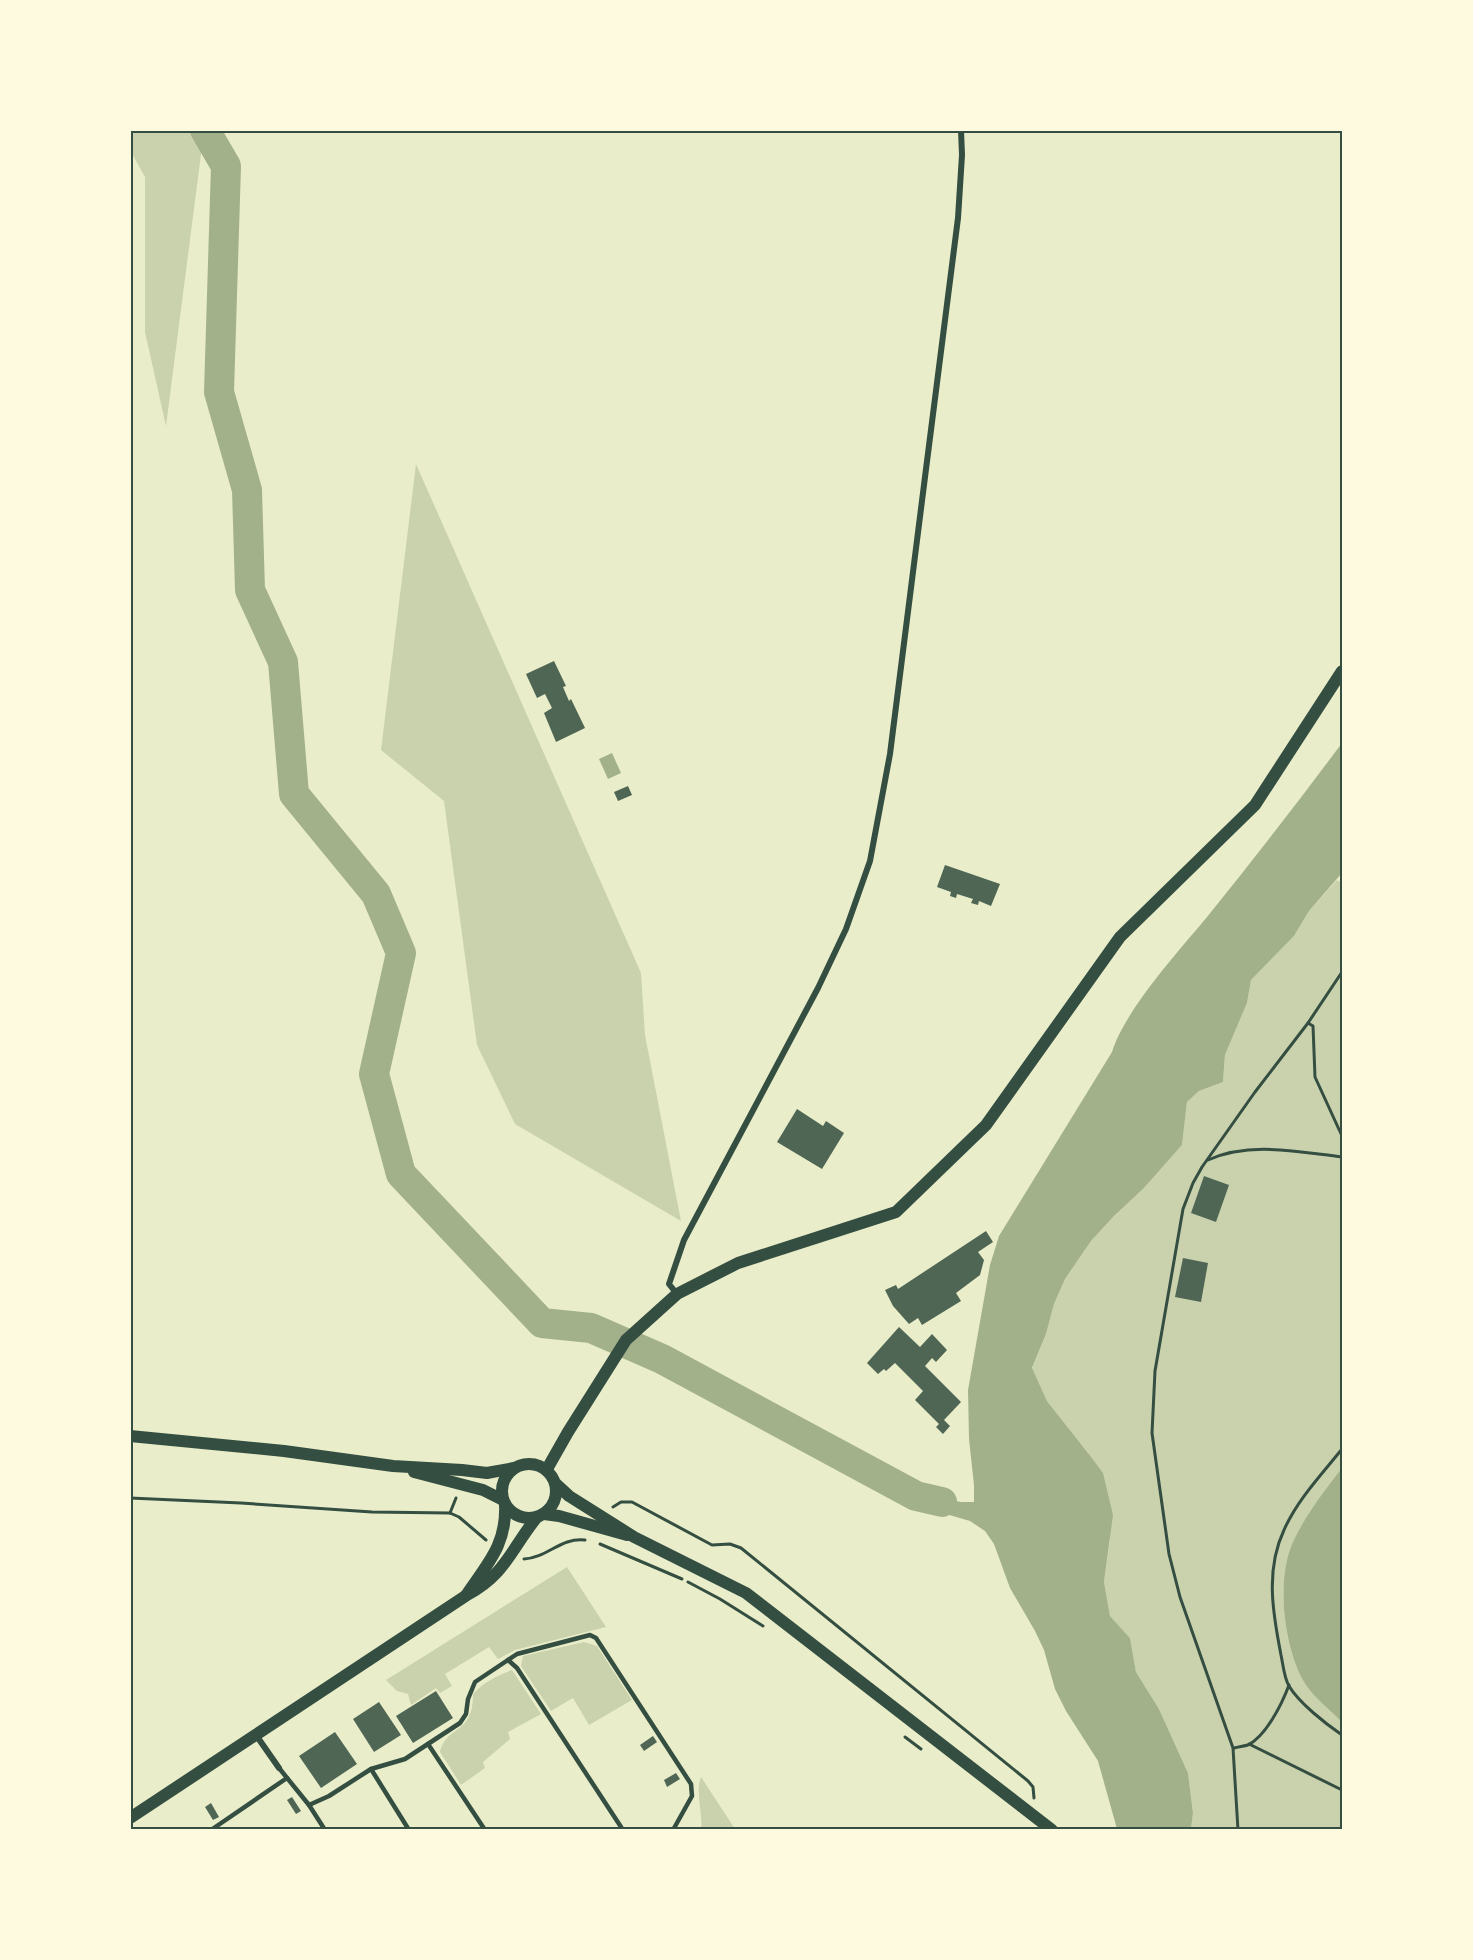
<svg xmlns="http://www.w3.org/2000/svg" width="1473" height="1960" viewBox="0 0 1473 1960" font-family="'Varela Round',sans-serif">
	<rect width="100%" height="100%" fill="#e9edc9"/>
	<!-- green -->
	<g fill="#cad2ad">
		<polygon points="130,131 204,131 166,426 145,332 145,177 131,152"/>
		<polygon points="416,464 641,973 645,1035 681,1221 515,1124 477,1045 444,801 381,750"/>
		<path d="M1337,880L1342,883V1468C1324,1491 1304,1517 1292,1544C1276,1582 1284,1647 1304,1682C1313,1697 1330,1710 1342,1722V1829H1191L1193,1813L1188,1773L1159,1709L1136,1672L1130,1638L1110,1616L1104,1582L1110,1540L1088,1453L1047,1401L1032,1369L1046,1334L1054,1304L1065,1279L1091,1241L1114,1216L1144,1188L1182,1145L1187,1102L1199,1091L1223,1082L1225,1055L1247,1003L1251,980L1294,936L1309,911Z"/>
		<polygon points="567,1567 606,1627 515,1650 498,1659 489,1647 445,1674 452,1686 440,1693 436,1688 411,1705 408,1694 397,1691 386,1680"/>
		<polygon points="584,1642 597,1646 632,1700 589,1725 573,1698 551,1711 521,1666 523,1656"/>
		<path d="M512,1670L541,1714L508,1732L510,1739L483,1762L485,1768L461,1785L440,1752C447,1724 473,1736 473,1694C484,1682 497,1676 512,1670Z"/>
		<path d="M701,1777L735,1829H701C703,1812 695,1793 701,1777Z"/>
	</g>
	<!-- water -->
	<g fill="#a3b18a">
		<path d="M1342,743V873L1309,911L1294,936L1251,980L1247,1003L1225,1055L1223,1082L1199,1091L1187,1102L1182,1145L1144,1188L1114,1216L1091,1241L1065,1279L1054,1304L1046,1334L1032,1368L1047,1401L1088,1453L1103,1473L1113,1515L1104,1582L1110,1616L1130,1638L1136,1672L1159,1709L1188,1773L1193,1813L1191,1829H1117L1098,1761L1066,1711L1055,1689L1044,1650L1035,1631L1010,1588L994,1544L985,1531L970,1521L915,1505L899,1489L961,1502H974V1485L969,1439L968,1390L990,1265L999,1236L1112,1052C1125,1010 1178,952 1207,917C1253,860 1298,802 1342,743Z"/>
		<polygon points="612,753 621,773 608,779 599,759"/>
		<path d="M1342,1468V1722C1330,1710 1313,1697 1304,1682C1284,1647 1276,1582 1292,1544C1304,1517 1324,1491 1342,1468Z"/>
	</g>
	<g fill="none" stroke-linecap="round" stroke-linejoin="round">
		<!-- river -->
		<polyline stroke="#a3b18a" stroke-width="30" points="205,130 226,166 219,392 247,490 250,590 283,662 294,794 376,894 401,953 374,1074 401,1174 542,1323 591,1328 662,1359 916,1496 942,1502"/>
	</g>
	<!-- building -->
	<g fill="#4f6655">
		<polygon points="554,661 566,686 563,687 569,701 571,699 585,728 556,742 544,713 552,708 545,694 537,698 526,674"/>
		<polygon points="628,786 632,795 618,801 614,792"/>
		<polygon points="945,865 1000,884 991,906 979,901 978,905 971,903 973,899 957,894 956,898 950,896 951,892 937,887"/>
		<polygon points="797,1109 823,1126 826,1121 844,1133 822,1169 777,1142"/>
		<polygon points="1204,1176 1229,1185 1216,1222 1191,1213"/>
		<polygon points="986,1231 993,1242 978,1252 984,1260 980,1275 956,1293 961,1301 922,1325 918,1318 909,1324 893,1306 885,1290 896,1285 898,1289"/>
		<polygon points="1183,1258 1208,1263 1201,1302 1175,1297"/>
		<polygon points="899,1327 920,1347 932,1334 947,1350 936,1362 932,1358 925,1366 961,1402 944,1420 950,1426 943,1434 936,1427 939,1424 915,1400 923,1391 895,1363 886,1371 884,1369 878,1374 867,1363"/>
		<polygon points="436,1691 453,1718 413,1743 396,1716"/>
		<polygon points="379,1702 401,1735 374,1752 353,1719"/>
		<polygon points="335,1732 357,1764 321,1788 299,1756"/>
		<polygon points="653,1736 657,1742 644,1751 640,1745"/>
		<polygon points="676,1773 680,1779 667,1787 664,1780"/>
		<polygon points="292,1797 301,1811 296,1814 287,1800"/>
		<polygon points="211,1803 219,1817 213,1820 205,1807"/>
	</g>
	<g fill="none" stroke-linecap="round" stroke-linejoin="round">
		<!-- path -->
		<g stroke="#344e41" stroke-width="3">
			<polyline points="1308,1023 1313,1026 1315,1077 1342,1136"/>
			<path d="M1208,1160C1250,1141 1298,1152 1342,1157"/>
			<path d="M1342,1449C1322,1474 1297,1500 1284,1530C1265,1570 1273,1614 1281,1655C1283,1664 1284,1678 1289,1686C1299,1703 1326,1724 1342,1735"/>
			<polyline points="130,1498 241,1503 372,1512 450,1513 459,1517 486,1540"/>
			<polyline points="613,1507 621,1502 632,1502 712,1545 730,1544 741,1548 1028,1781 1033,1787 1034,1798"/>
			<polyline points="450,1513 456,1498"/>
			<polyline points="600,1544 682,1579"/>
			<path d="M524,1559C547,1558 561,1537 585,1540"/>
			<polyline points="688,1582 720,1599 763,1626"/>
			<polyline points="905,1737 921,1749"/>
			<polyline points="1249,1744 1342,1790"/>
			<path d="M1234,1748C1238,1747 1244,1746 1248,1745C1266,1736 1282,1704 1289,1685"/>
			<polyline points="1238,1830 1233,1748 1180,1597 1169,1554 1152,1433 1155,1371 1183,1209 1193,1183 1202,1167 1255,1092 1308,1023 1342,972"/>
		</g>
		<!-- service -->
		<g stroke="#344e41" stroke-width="4.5">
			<polyline points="508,1660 517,1668 623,1830"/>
			<polyline points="428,1744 485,1830"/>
			<polyline points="279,1768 309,1805 325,1830"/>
			<polyline points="371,1769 409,1830"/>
			<polyline points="309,1805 329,1796 371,1769 405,1759 460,1723 466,1714 468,1699 475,1682 517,1654 590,1635 596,1638 691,1784 692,1796 673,1830"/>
			<polyline points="211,1830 287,1778"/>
		</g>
		<!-- minor -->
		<g stroke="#344e41" stroke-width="6">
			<polyline points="677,1294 669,1284 684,1240 818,988 846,929 870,861 890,754 925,477 958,218 962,155 961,130"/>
			<polyline points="256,1735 279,1768"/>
		</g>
		<!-- secondary -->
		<g stroke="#344e41" stroke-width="12">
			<polyline points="130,1436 284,1451 393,1466 462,1470 487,1473 514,1468"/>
			<circle cx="529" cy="1491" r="27"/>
			<polyline points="547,1469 568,1432 626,1340 677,1294 738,1263 896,1212 986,1125 1120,937 1255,805 1342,671"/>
			<polyline points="414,1472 483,1490 503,1500"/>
			<polyline points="556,1484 569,1496 634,1537 746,1593 1052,1830"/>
			<polyline points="544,1514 559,1516 627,1535"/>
			<path d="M467,1594C488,1563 507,1544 505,1504"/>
			<path d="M130,1818L467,1595C506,1574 511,1549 537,1517"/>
		</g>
	</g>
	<!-- border -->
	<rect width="1473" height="1960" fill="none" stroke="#fefae0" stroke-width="264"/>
	<rect x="132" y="132" width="1209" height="1696" fill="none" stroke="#344e41" stroke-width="2"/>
</svg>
